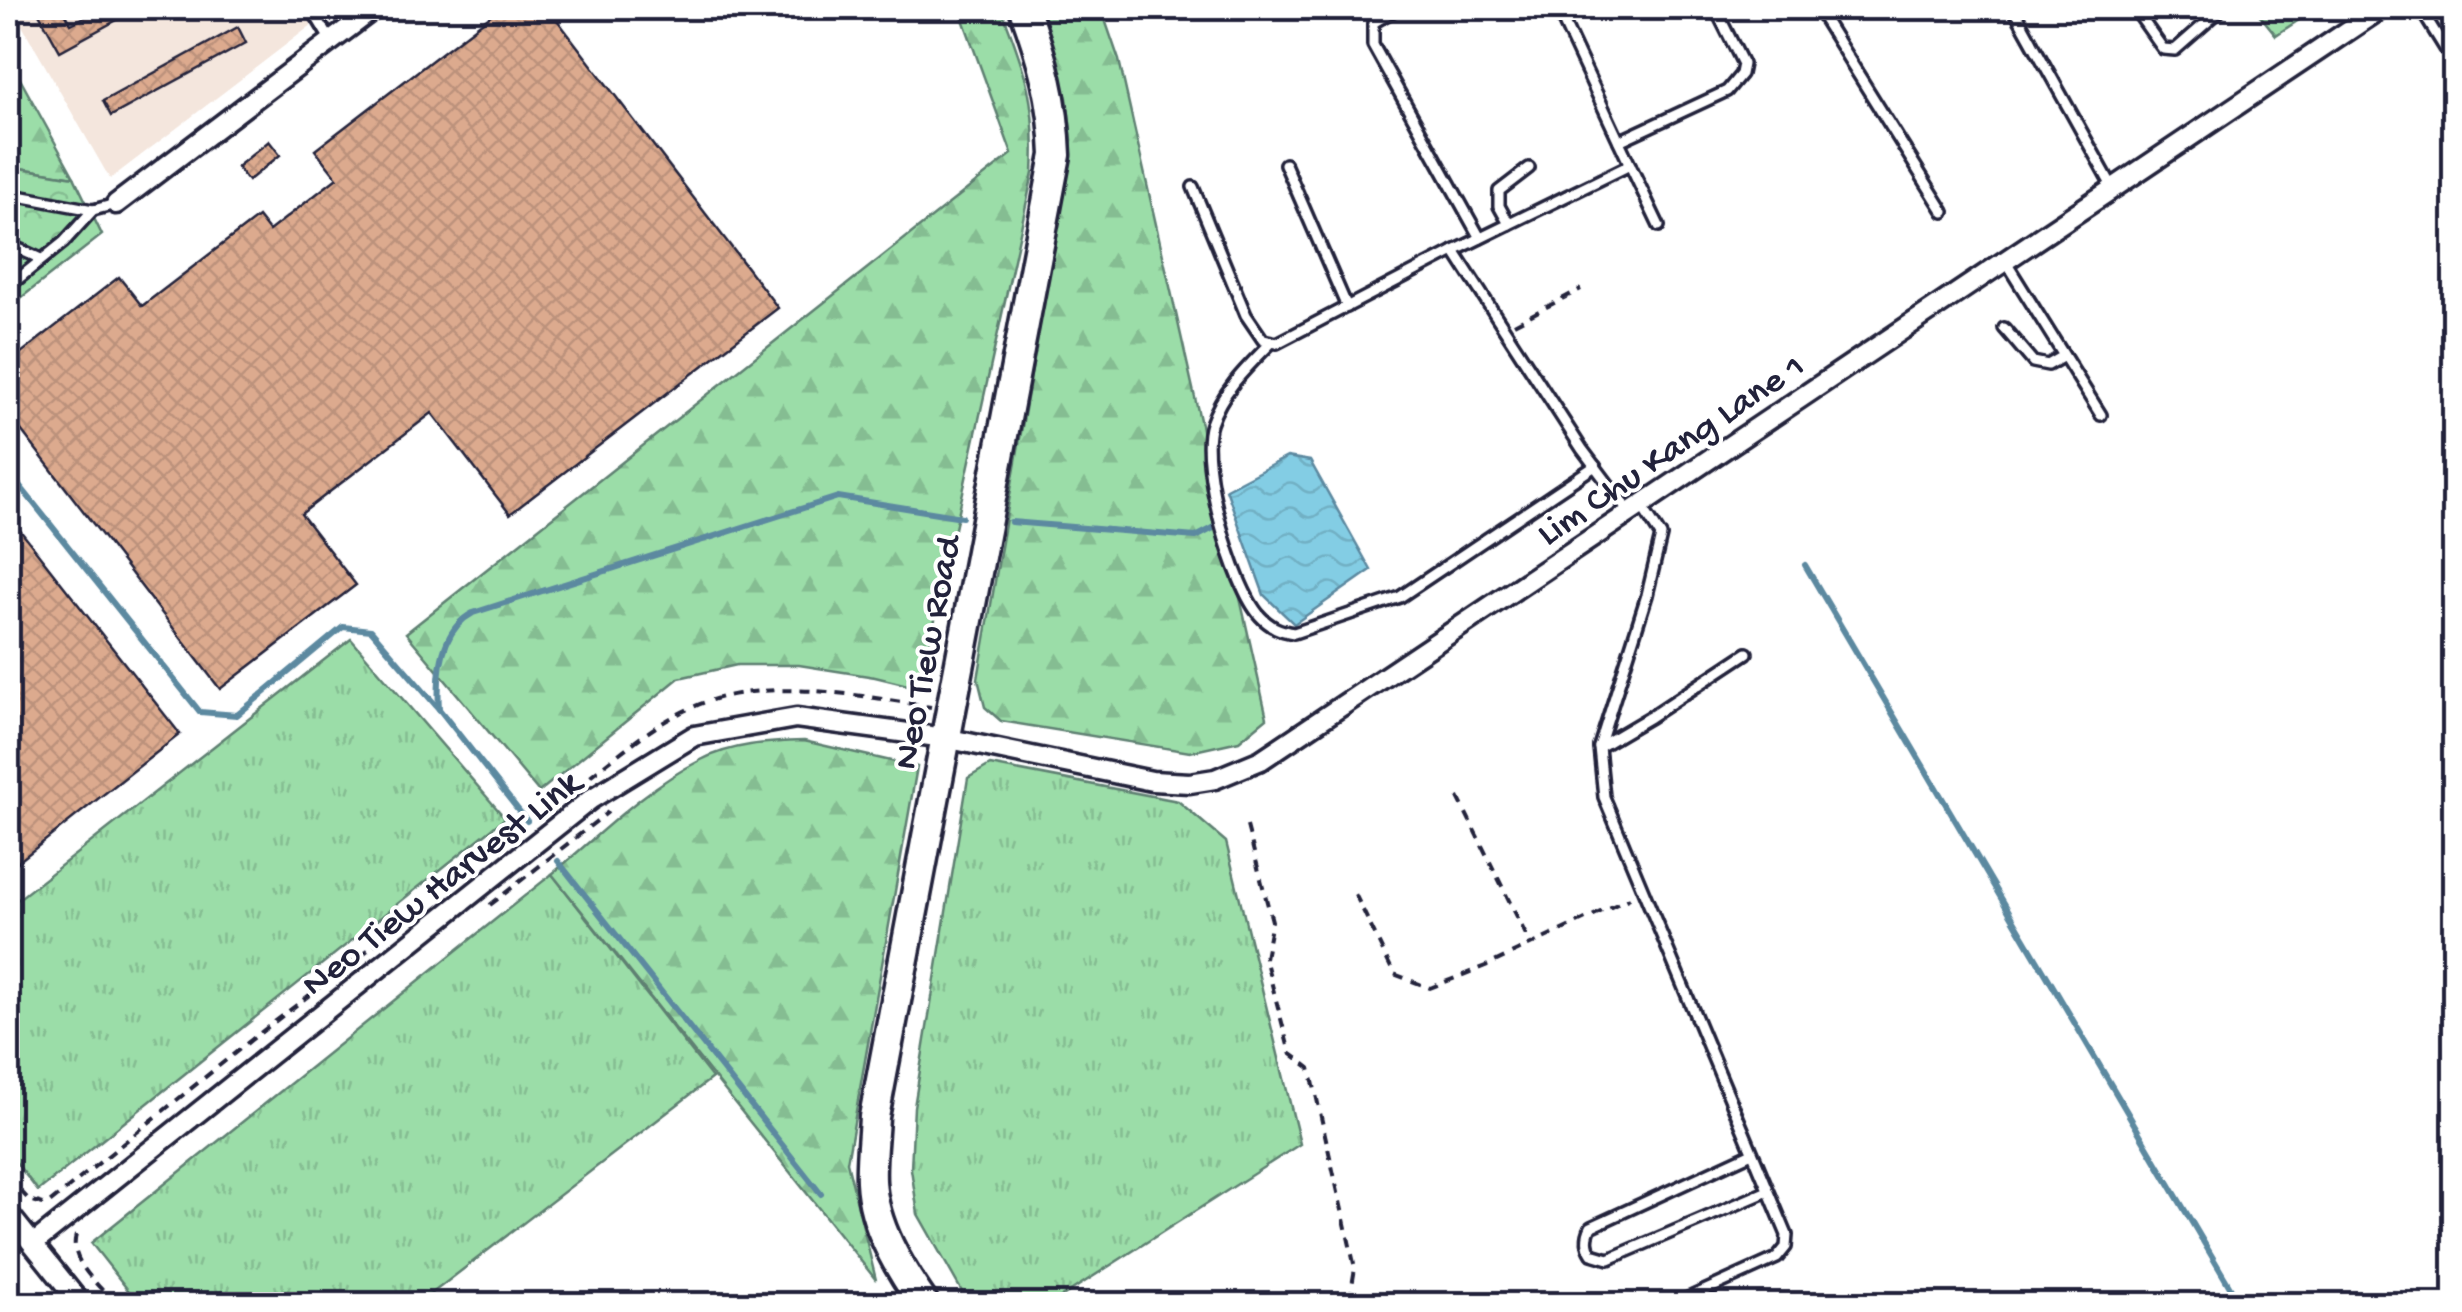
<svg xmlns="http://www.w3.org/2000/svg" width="2462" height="1312" viewBox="0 0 2462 1312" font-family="'Gochi Hand',sans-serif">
	<defs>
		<pattern id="grass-tufts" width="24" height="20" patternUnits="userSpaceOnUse" patternTransform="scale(2.5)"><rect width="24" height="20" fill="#9bdda8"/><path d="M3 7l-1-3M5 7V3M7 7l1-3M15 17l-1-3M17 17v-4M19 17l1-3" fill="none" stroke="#85bd92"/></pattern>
		<pattern id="forest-firs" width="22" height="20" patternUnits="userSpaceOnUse" patternTransform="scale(2.5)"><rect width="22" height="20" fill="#9bdda8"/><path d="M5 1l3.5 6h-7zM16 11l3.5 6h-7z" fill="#85bd92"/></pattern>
		<pattern id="park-crowns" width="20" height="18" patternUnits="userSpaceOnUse" patternTransform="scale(2.5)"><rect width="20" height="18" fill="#9bdda8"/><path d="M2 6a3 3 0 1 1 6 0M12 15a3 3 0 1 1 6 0" fill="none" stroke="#85bd92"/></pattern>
		<pattern id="water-waves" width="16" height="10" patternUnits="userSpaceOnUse" patternTransform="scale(2.5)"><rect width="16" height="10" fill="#83cde4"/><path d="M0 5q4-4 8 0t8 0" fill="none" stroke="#71b0c4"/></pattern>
		<pattern id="building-cross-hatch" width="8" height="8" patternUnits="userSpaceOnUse" patternTransform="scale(2.5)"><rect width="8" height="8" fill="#dcaa8e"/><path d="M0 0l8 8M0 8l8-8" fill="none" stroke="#bc927b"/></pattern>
	</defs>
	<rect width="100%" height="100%" fill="#fff"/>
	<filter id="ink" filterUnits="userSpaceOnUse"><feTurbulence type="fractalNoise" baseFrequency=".01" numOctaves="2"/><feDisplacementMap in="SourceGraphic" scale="20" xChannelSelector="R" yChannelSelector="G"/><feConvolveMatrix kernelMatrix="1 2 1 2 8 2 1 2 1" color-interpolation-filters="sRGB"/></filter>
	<g filter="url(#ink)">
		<!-- built -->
		<polygon fill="#f4e6dd" points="12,8 334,8 110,179"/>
		<!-- grass -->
		<g fill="url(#grass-tufts)" stroke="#5e8072" stroke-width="2.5">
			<polygon points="351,639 505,818 38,1191 8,1152 8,907"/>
			<polygon points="990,765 1178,801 1226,842 1300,1144 1050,1304 969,1304 918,1214 911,1169 914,1107 968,778"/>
			<polygon points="552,874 712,1078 418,1304 139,1304 91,1243"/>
		</g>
		<!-- forest -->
		<g fill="url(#forest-firs)" stroke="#5e8072" stroke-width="2.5">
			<path d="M959,8H1001C1026,71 1037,104 1033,173L920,688L875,677L799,665H737L679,678L539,792L406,633L1012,154Z"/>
			<polygon points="1036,8 1101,8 1119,60 1267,718 1239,741 1190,752 1001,721 985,707 978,679 1072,140 1067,98"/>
			<polygon points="2254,8 2317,8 2276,35"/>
			<polygon points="8,57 74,177 8,166"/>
			<path d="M804,741L917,767L847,1162L876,1280L552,874C599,835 645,788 699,761C731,744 768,742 804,741Z"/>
		</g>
		<!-- park -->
		<polygon fill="url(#park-crowns)" stroke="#5e8072" stroke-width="2.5" points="8,166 74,177 102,235 8,308"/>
		<!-- water -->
		<polygon fill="url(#water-waves)" stroke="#5c89a0" stroke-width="2.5" points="1287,457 1310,461 1371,570 1294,624 1264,595 1226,489"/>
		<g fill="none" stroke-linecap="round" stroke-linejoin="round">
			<!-- stream -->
			<g stroke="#5c89a0" stroke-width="6">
				<polyline points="8,471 200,712 237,715 343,627 371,630 439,709 527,821"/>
				<polyline points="1011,522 1196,537 1219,525"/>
				<polyline points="1805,565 2240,1304"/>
				<path d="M439,709C437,675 440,630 473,613L838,497L962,517"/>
				<polyline points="558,861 821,1194"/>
			</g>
		</g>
		<!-- building -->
		<g fill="url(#building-cross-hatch)" stroke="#22223b" stroke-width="2.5">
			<polygon points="36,8 63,8 71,24 102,8 139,8 60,51"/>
			<polygon points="500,8 548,8 778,308 510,514 432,413 301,514 356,585 220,689 8,413 8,363 119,277 142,306 258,217 269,231 337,178 315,150"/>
			<polygon points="238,27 246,43 111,116 103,101"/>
			<polygon points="269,141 280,155 248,181 237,167"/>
			<polygon points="8,515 180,734 8,870"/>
		</g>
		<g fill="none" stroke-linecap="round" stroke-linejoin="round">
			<defs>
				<g id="service">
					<polyline points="311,8 331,41"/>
					<polyline points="1398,8 1373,23 1373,45 1480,238"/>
					<polyline points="1817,8 1944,212"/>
					<polyline points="2013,8 2113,188"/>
					<polyline points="2134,8 2163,49 2175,50 2223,8"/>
					<polyline points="2420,8 2454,63"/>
					<polyline points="1619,141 1727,91 1741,74 1743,64 1715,8"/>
					<polyline points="1285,164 1347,307"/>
					<polyline points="1630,165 1659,226"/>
					<polyline points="1193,187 1246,315 1263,340 1277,343 1454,251 1630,165 1557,8"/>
					<polyline points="8,194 93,210 116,204"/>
					<polyline points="1509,224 1499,206 1499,191 1529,168"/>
					<polyline points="8,244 41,259"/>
					<polyline points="1454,251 1582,449 1630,513"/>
					<polyline points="2005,261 2101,415"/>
					<polyline points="8,287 64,242 93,210"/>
					<polyline points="2004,328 2033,362 2048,365 2062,357"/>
					<path d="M1271,343C1247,367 1222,391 1211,424C1198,462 1233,587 1260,616C1270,627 1280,631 1294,633L1400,597L1595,466"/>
					<polyline points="1641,505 1661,536 1647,595 1599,747 1604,797 1787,1235 1786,1247 1777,1258 1675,1304"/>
					<polyline points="1599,747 1650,717 1747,653"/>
					<path d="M1752,1153L1591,1227C1586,1237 1586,1245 1592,1254L1609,1259L1768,1191"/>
					<polyline points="2095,1304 2100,1303"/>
				</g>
				<g id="minor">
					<polyline points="116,204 375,8"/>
					<polyline points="8,1213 81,1304"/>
					<polyline points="33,1244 591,799 694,736 796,718 945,738 1152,781 1190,783 1215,779 1261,760 2382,8"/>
				</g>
				<path id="primary" d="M924,1304C899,1268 873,1225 871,1181C870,1160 873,1138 874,1117L1056,155C1054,100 1043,59 1024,8"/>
			</defs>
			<!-- service casing -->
			<use href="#service" stroke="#22223b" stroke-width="16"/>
			<!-- minor casing -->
			<use href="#minor" stroke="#22223b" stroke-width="25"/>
			<!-- primary casing -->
			<use href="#primary" stroke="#22223b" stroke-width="35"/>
			<!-- path -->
			<g stroke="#22223b" stroke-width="4" stroke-dasharray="10 8" stroke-linecap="butt">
				<polyline points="1514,324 1581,289"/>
				<path d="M590,776C623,751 655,723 693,707C763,676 858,695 931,707"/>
				<polyline points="1458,797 1531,945"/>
				<polyline points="1247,826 1272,921 1265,958 1290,1053 1310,1068 1355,1268 1349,1304"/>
				<polyline points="1355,894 1394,974 1430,988 1488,965 1630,898"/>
				<polyline points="490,905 608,812"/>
				<polyline points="8,1177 29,1200 47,1205 251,1040 390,933"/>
				<path d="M76,1235C68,1261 100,1286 115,1304"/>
			</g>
			<!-- service -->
			<use href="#service" stroke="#fff" stroke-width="9"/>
			<!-- minor -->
			<use href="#minor" stroke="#fff" stroke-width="18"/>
			<!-- primary -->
			<use href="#primary" stroke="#fff" stroke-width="28"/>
		</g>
	</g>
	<g text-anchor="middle" stroke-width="8" stroke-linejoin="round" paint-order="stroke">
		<!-- street labels -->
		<g font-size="38" fill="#22223b" stroke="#fff">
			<text transform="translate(1669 447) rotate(-34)" y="13">Lim Chu Kang Lane 1</text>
			<text transform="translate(924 652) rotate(-79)" y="13">Neo Tiew Road</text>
			<text transform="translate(439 881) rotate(-38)" y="13">Neo Tiew Harvest Link</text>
		</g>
	</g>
	<!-- margin -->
	<rect width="2462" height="1312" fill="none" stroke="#fff" stroke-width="40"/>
	<rect x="20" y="20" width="2422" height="1272" fill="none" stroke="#22223b" stroke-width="4" filter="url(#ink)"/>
</svg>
